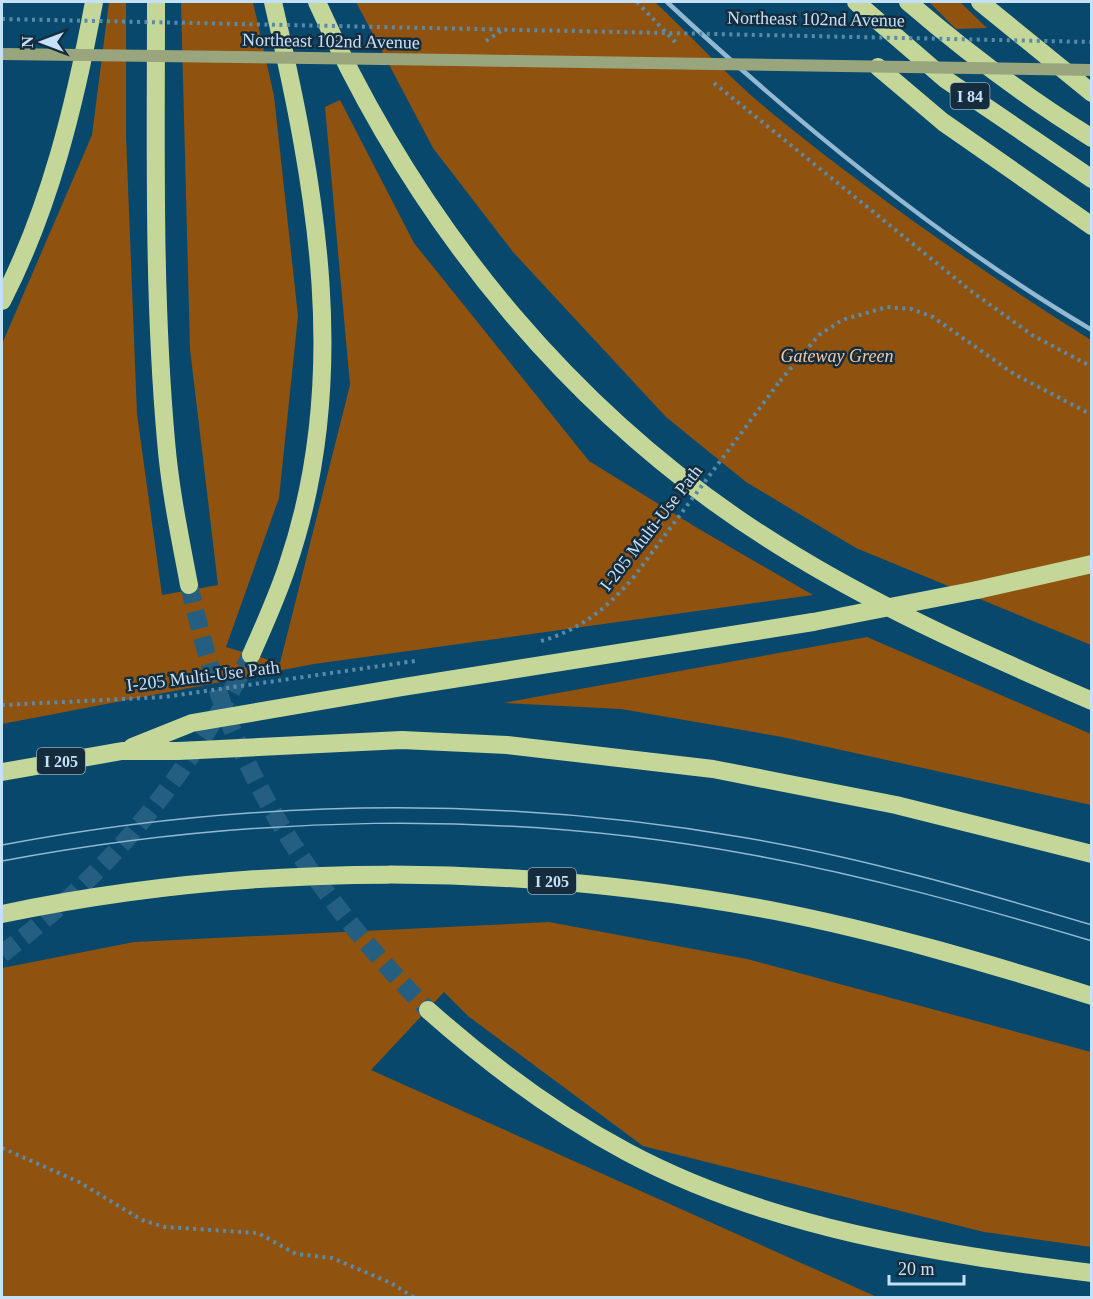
<svg xmlns="http://www.w3.org/2000/svg" width="1093" height="1299" viewBox="0 0 1093 1299" font-family="Georgia,serif">
	<rect width="100%" height="100%" fill="#08486c"/>
	<!-- green -->
	<g fill="#8f520f">
		<polygon points="109,2 126,2 126,136 137,414 162,595 218,585 190,349 181,2 253,2 274,96 298,316 279,498 226,647 280,663 350,385 325,107 340,100 414,243 589,461 699,529 813,595 314,664 2,724 2,344 92,135"/>
		<path d="M356,2H655C694,39 731,80 773,114C874,196 981,271 1091,340V645L856,548L746,482L666,417L513,252L433,148Z"/>
		<polygon points="929,2 960,2 987,28 956,29"/>
		<polygon points="867,637 1091,734 1091,805 782,737 621,709 503,703"/>
		<polygon points="549,922 747,959 1091,1052 1091,1247 984,1232 643,1146 468,1016 444,992 371,1070 877,1297 2,1298 2,968 134,942"/>
	</g>
	<g fill="none" stroke-linecap="round" stroke-linejoin="round">
		<!-- motorway-tunnel -->
		<g stroke="#245f81" stroke-width="18" stroke-dasharray="18 9" stroke-linecap="butt">
			<path d="M189,585C199,627 210,670 225,711C269,827 342,922 428,1010"/>
			<path d="M2,954C114,868 185,780 251,655"/>
		</g>
		<!-- path -->
		<g stroke="#598aa8" stroke-width="4" stroke-dasharray="3 4.5" stroke-linecap="butt">
			<polyline points="637,2 678,45"/>
			<polyline points="486,41 501,31"/>
			<polyline points="714,83 971,291 1032,335 1092,367"/>
			<polyline points="780,381 819,335 842,320 887,307 911,309 933,317 1014,374 1092,415"/>
			<path d="M541,641C580,630 607,608 633,578"/>
			<polyline points="2,705 164,697 415,661"/>
			<polyline points="2,1148 79,1182 142,1220 165,1227 258,1233 296,1254 332,1258 391,1283 415,1298"/>
		</g>
		<!-- secondary -->
		<polyline stroke="#99a57c" stroke-width="12" points="455,60 517,61"/>
		<!-- motorway -->
		<g stroke="#c5d798" stroke-width="18">
			<path d="M156,2C156,148 153,295 166,441C170,490 180,537 189,585"/>
			<path d="M317,2C419,230 580,427 796,556C890,613 991,657 1092,701"/>
			<polyline points="856,2 945,79 1092,179"/>
			<path d="M908,2C965,51 1027,98 1092,138"/>
			<polyline points="980,2 1092,93"/>
			<polyline points="878,67 943,122 1092,226"/>
			<path d="M2,301C50,208 75,104 94,2"/>
			<polyline points="977,590 1092,564"/>
			<path d="M251,655C264,626 277,597 287,567C352,378 316,189 273,2"/>
			<polyline points="132,747 192,723 403,687 813,622"/>
			<polyline points="2,772 122,751 178,751 402,740 507,745 713,769 896,805 1092,854"/>
			<path d="M2,914C255,861 521,863 775,911C882,932 987,963 1092,996"/>
			<path d="M428,1010C490,1065 554,1113 627,1152C769,1228 934,1253 1092,1273"/>
		</g>
		<!-- tram -->
		<g stroke="#92b8d2" stroke-width="1.5">
			<path d="M2,845C248,799 500,795 747,838C864,858 978,891 1092,925"/>
			<path d="M2,861C247,815 501,809 747,854C864,875 978,907 1092,941"/>
		</g>
		<!-- rail -->
		<path stroke="#92b8d2" stroke-width="4.5" d="M667,2C796,122 939,240 1092,330"/>
		<!-- path-bridge -->
		<g stroke="#598aa8" stroke-width="4" stroke-dasharray="3 4.5" stroke-linecap="butt">
			<polyline points="2,19 1092,42"/>
			<polyline points="633,578 780,381"/>
		</g>
		<!-- secondary-bridge -->
		<g stroke="#99a57c" stroke-width="12">
			<polyline points="2,54 455,60"/>
			<polyline points="517,61 1092,70"/>
		</g>
		<!-- motorway-bridge -->
		<polyline stroke="#c5d798" stroke-width="18" points="813,622 977,590"/>
	</g>
	<g text-anchor="middle" stroke-width="5" stroke-linejoin="round" paint-order="stroke">
		<!-- shield labels -->
		<g fill="#152c3d" stroke="#90abbf" stroke-width="1.5">
			<rect x="950.5" y="83" width="39" height="26" rx="4.5"/>
			<rect x="37" y="748" width="48" height="26" rx="4.5"/>
			<rect x="528" y="868" width="48" height="26" rx="4.5"/>
		</g>
		<g font-size="16" font-weight="bold" fill="#c4e1f7">
			<text x="970" y="102">I 84</text>
			<text x="61" y="767">I 205</text>
			<text x="552" y="887">I 205</text>
		</g>
		<!-- street labels -->
		<g font-size="18" fill="#c4e1f7" stroke="#152c3d">
			<text transform="translate(816 19) rotate(1)" y="6">Northeast 102nd Avenue</text>
			<text transform="translate(331 41) rotate(1)" y="6">Northeast 102nd Avenue</text>
			<text transform="translate(651 528) rotate(-52)" y="6">I-205 Multi-Use Path</text>
			<text transform="translate(203 676) rotate(-7)" y="6">I-205 Multi-Use Path</text>
		</g>
		<!-- park labels -->
		<g font-size="18" font-style="italic" fill="#f5c8a3" stroke="#152c3d">
			<text x="837" y="362">Gateway Green</text>
		</g>
	</g>
	<!-- border -->
	<rect width="1093" height="1299" fill="none" stroke="#c4e1f7" stroke-width="6"/>
	<!-- north arrow -->
	<g transform="translate(42 42) rotate(270)" stroke="#152c3d" stroke-width="4.5" paint-order="stroke">
	<path d="M0-4.5L10 22L0 15L-10 22Z" fill="#c4e1f7"/>
	<text y="-9" font-size="16" font-weight="bold" text-anchor="middle" fill="#c4e1f7">N</text>
	</g>
	<!-- scale -->
	<path d="M889 1275v9h75v-9" fill="none" stroke="#c4e1f7" stroke-width="3"/>
	<text x="898" y="1275" font-size="18" fill="#c4e1f7" stroke="#152c3d" stroke-width="4.5" paint-order="stroke">20 m</text>
</svg>
